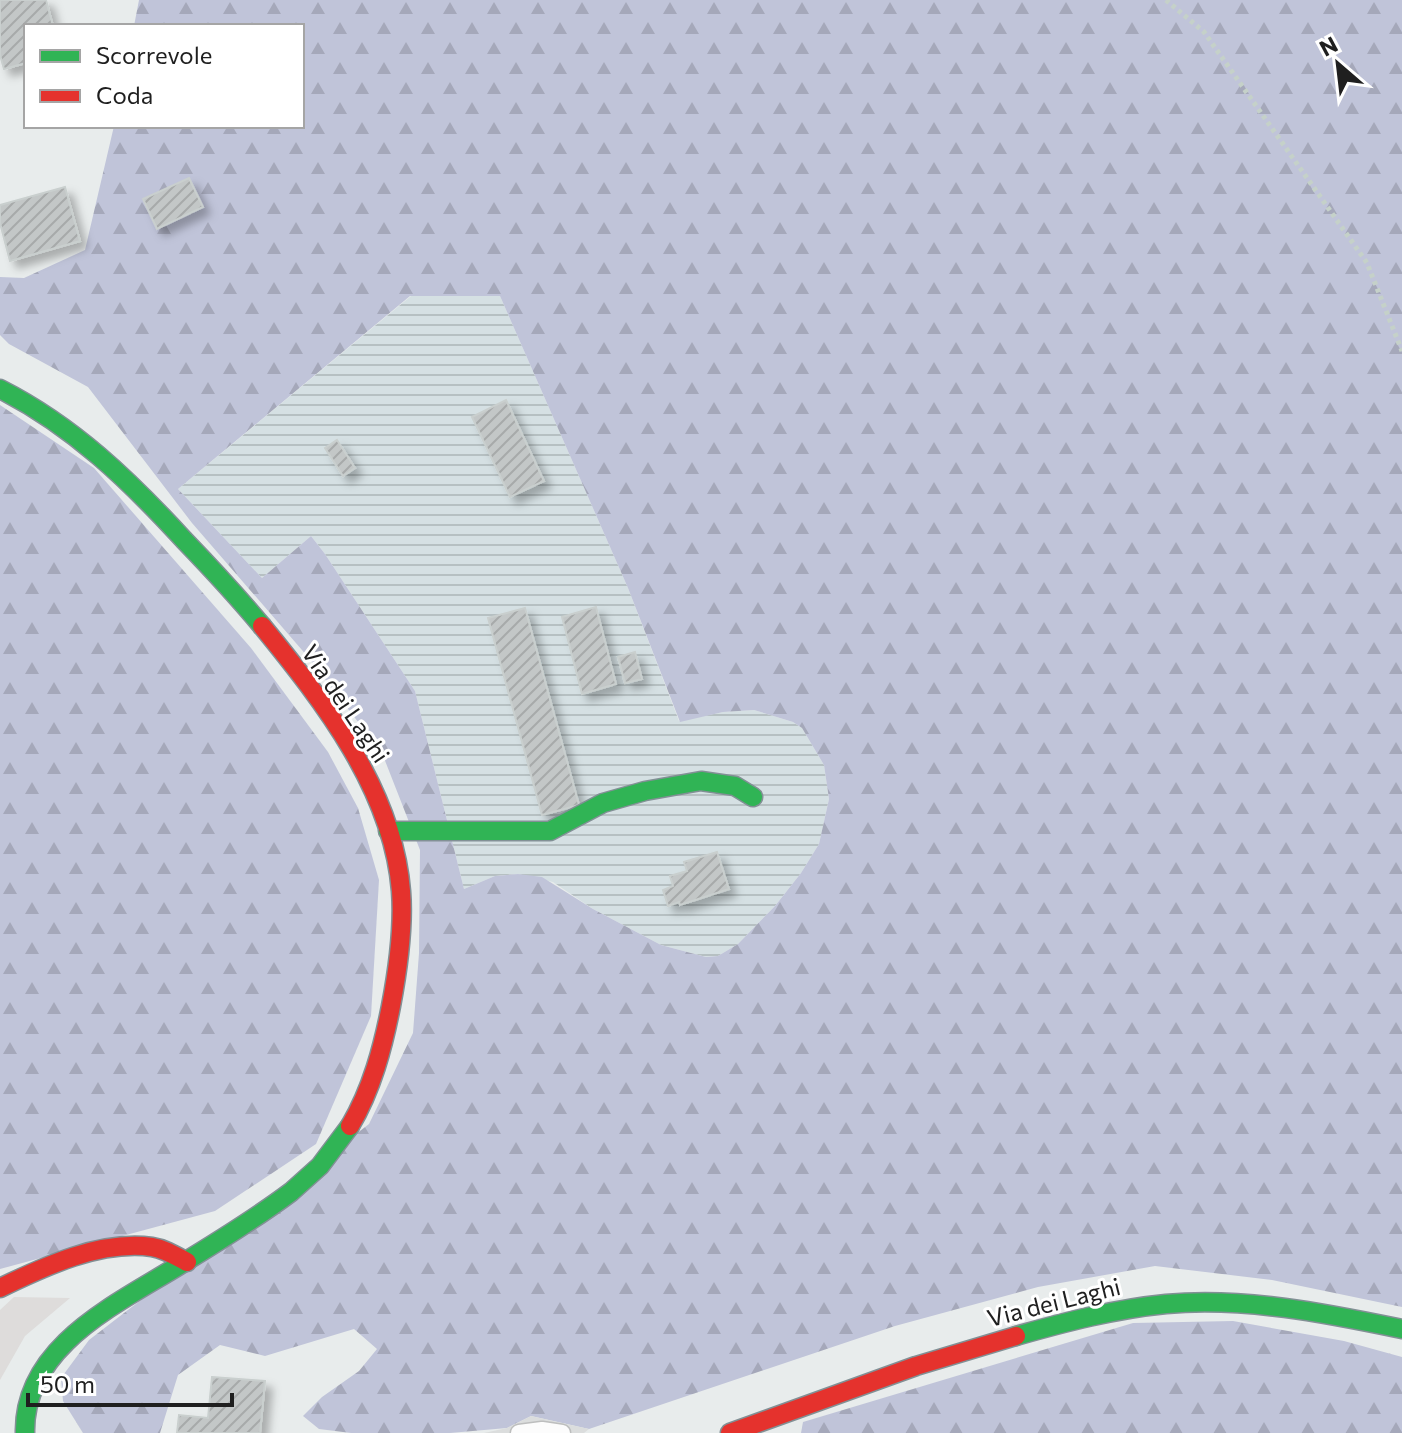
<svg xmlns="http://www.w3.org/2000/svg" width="1402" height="1433" viewBox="0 0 1402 1433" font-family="Commissioner,sans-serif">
	<defs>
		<pattern id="farmland-rules" width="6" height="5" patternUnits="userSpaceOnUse" patternTransform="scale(2)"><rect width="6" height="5" fill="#d5e0e3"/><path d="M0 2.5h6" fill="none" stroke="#b6c0c2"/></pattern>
		<pattern id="forest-firs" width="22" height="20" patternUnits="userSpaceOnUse" patternTransform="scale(2)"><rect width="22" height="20" fill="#c0c4d9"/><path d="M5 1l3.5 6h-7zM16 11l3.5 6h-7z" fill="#a5a8ba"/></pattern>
		<pattern id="building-hatch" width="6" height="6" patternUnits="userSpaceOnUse" patternTransform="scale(2)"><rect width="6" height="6" fill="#c3c7c7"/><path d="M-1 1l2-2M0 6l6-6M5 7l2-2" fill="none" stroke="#a7aaaa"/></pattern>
		<filter id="shadow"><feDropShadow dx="7" dy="7" stdDeviation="4" flood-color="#0004"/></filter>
	</defs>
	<rect width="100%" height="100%" fill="#e8ecec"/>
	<!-- farmland -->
	<polygon fill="url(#farmland-rules)" points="411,296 500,296 628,588 679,721 723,712 754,710 793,722 802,728 824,765 829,799 819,844 801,873 775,906 738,944 718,956 706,957 661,945 593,909 553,882 518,874 495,876 464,889 415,691 325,554 311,536 262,578 178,489"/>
	<!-- forest -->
	<g fill="url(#forest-firs)" fill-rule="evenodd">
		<path d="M139,0H1402V1307L1272,1280L1155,1266L1038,1287L895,1326L589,1429L531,1416L507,1428L450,1433H351L319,1429L303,1416L322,1397L359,1371L377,1349L354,1329L265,1356L220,1345L178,1375L160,1433H83L63,1401L61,1378L89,1340L369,1124L413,1033L419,953L420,850L382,753L308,657L192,523L88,387L9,344L0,335V277L24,278L85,250L114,126H302V26H134ZM410,296H500L628,588L680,722L723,712L754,710L793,722L802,728L824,765L829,799L819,844L801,873L775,906L738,944L718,956L706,957L661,945L593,909L542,877L518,874L495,876L464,889L415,691L325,554L311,536L262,578L178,489Z"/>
		<polygon points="0,405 94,468 251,648 328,752 358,808 379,880 371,1016 316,1144 215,1211 0,1269"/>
		<polygon points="1233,1321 1344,1341 1402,1357 1402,1433 801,1433 803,1422 1133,1323"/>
	</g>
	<!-- parking -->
	<polygon fill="#dbdddd" points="531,1416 589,1429 584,1433 484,1433 507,1428"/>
	<!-- plaza -->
	<polygon fill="#dedcdb" points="14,1297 70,1298 25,1336 0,1380 0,1310"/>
	<!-- building -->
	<g fill="url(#building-hatch)" stroke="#c9cfce" stroke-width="2" filter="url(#shadow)">
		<polygon points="0,0 46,0 53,26 26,26 26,63 4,69 0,55"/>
		<polygon points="189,178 203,207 157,229 143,199"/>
		<polygon points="65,187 80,241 10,261 0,223 0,205"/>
		<polygon points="506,400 544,481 510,497 472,417"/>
		<polygon points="337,440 355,468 343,476 325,448"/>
		<polygon points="596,607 616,684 582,694 562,617"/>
		<polygon points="525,608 579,805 542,815 488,618"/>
		<polygon points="635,652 642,679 625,683 618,657"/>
		<polygon points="717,852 729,889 680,905 679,902 668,906 663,890 673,886 670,876 687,871 684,862"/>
		<polygon points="212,1377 265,1381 260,1433 177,1433 179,1415 208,1418"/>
	</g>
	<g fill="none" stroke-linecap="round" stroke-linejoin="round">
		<defs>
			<polyline id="lane" points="519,1433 542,1430 562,1433"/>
			<g id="fast">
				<path d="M0,389C73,426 129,480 184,540C211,568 237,596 262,626"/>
				<polyline points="388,831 550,831 603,803 645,791 701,781 735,786 753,797"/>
				<path d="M1016,1336C1065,1322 1115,1309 1166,1304C1245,1297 1325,1313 1402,1329"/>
				<path d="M25,1433C23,1347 115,1305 178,1266C216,1243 255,1219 291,1192L320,1166L350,1126"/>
			</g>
			<g id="jam">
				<path d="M262,626C324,702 393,790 401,891C404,929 398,969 391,1006C383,1047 372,1089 350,1126"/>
				<path d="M0,1288C45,1266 101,1240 152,1247C165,1249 176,1256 187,1262"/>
				<polyline points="730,1433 916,1366 1016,1336"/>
			</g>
		</defs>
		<!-- lane casing -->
		<use href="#lane" stroke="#bdbebe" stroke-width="19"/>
		<!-- fast casing -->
		<use href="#fast" stroke="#829095" stroke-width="21"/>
		<!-- jam casing -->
		<use href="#jam" stroke="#829095" stroke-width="21"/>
		<!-- path -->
		<polyline stroke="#c5d1c9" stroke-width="5" stroke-dasharray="4 4" stroke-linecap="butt" points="1166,0 1204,32 1367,263 1402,351"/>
		<!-- lane -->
		<use href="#lane" stroke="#fcfcfc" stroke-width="16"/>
		<!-- fast -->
		<use href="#fast" stroke="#30b455" stroke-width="18"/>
		<!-- jam -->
		<use href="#jam" stroke="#e5322d" stroke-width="18"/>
	</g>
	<g text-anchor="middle" stroke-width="6" stroke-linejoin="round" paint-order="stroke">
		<!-- street labels -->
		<g font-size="24" fill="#1f1f1f" stroke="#fff">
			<text transform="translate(345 704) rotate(56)" y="8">Via dei Laghi</text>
			<text transform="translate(1054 1303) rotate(-14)" y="8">Via dei Laghi</text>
		</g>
	</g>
	<!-- legend -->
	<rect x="24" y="24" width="280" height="104" fill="#ffffff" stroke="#a5a5a5" stroke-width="2"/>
	<rect x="40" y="50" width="40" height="12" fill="#30b455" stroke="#a5a5a5" stroke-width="2"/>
	<text x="96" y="64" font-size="24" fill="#1f1f1f">Scorrevole</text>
	<rect x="40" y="90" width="40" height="12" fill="#e5322d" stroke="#a5a5a5" stroke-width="2"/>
	<text x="96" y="104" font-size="24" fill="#1f1f1f">Coda</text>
	<!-- north arrow -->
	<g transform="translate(1338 64) rotate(332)" stroke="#ffffff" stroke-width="6" paint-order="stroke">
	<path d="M0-6L14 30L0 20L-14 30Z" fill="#1f1f1f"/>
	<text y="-12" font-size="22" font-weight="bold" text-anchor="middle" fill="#1f1f1f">N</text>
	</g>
	<!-- scale -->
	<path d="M28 1393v12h204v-12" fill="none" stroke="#1f1f1f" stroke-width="4"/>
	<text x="40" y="1393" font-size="24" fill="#1f1f1f" stroke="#ffffff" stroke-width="6" paint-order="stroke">50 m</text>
</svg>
